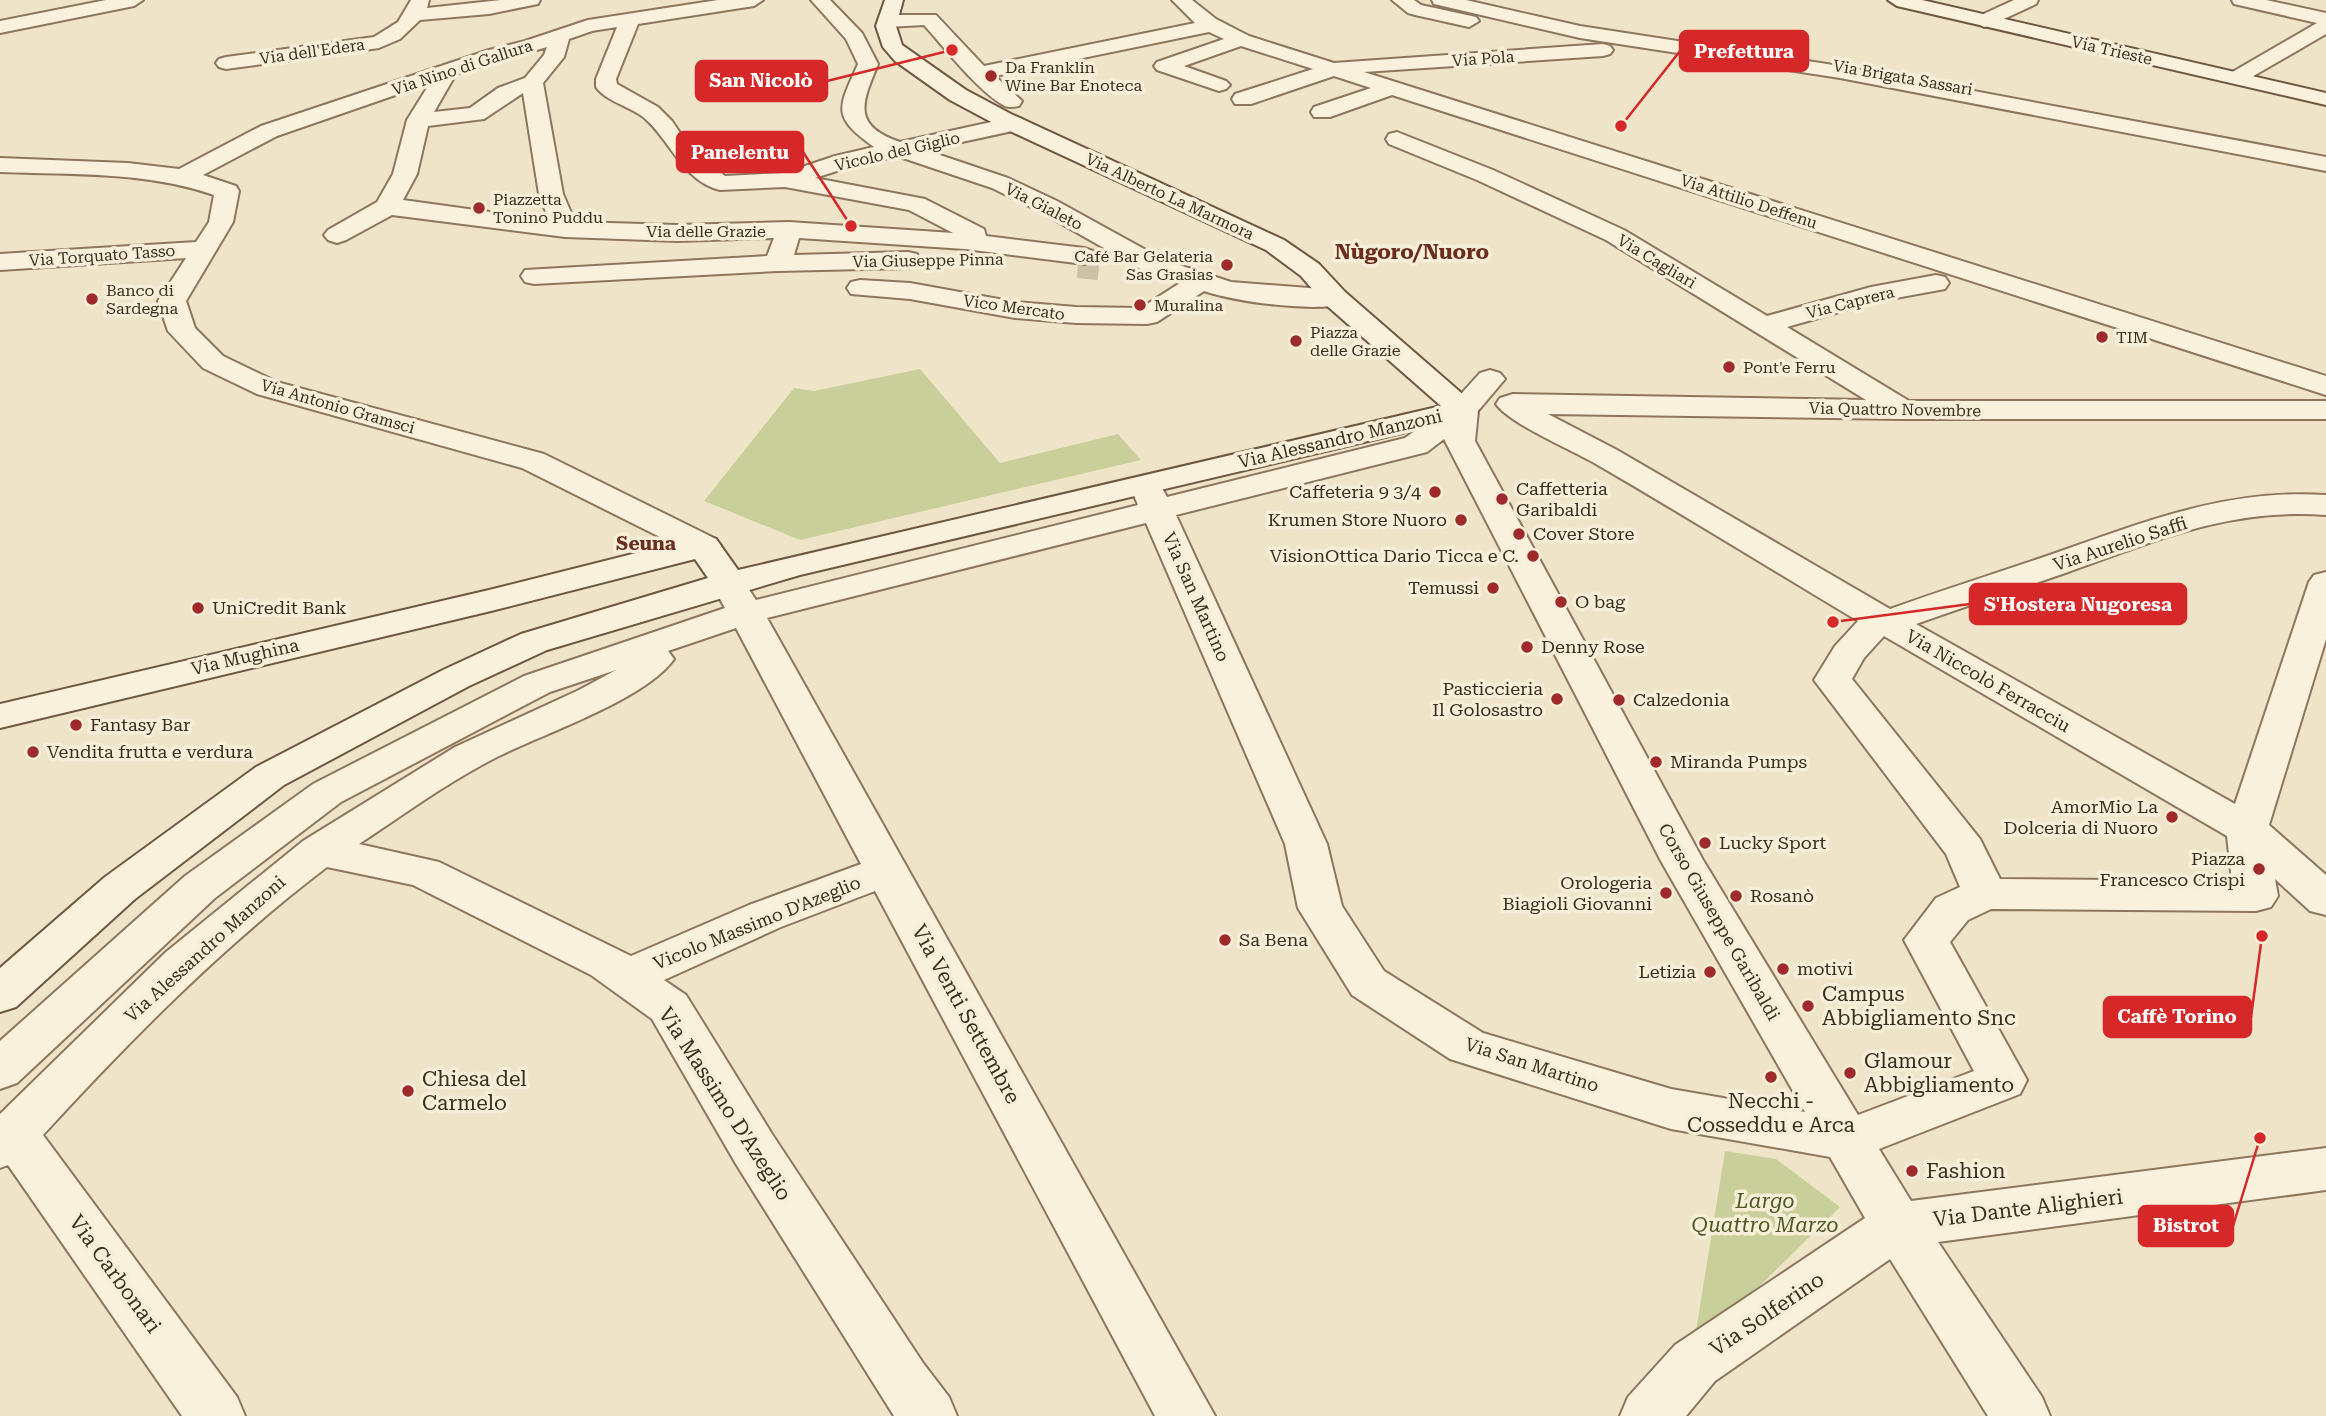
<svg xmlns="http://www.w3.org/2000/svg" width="2326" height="1416" viewBox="0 0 2326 1416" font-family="'Roboto Serif',serif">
	<rect width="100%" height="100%" fill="#f0e4c8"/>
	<!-- green -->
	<g fill="#c9cf9b">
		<polygon points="920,369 1000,463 1118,434 1141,460 800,540 704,501 794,388 814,391"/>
		<polygon points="1725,1151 1776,1159 1840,1207 1726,1319 1696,1331"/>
	</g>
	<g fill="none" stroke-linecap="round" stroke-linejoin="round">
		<!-- street-tunnel -->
		<polyline stroke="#ccc0a6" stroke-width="26" stroke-dasharray="26 13" stroke-linecap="butt" points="1078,265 1099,267"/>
		<defs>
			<g id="street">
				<polygon points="106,0 143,0 134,6 0,33 0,21"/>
				<polygon points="411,0 429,0 427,8 501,0 540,0 538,4 489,14 420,20 400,39 379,48 226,69 219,67 216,63 219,59 226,57 374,37 398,22"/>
				<path d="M718,0H763L754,6L638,24L616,79L617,84L658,107L672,121L691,149L725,176L784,173L835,156L874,147C831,116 838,109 858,64L846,39L811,0H830L862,33L878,64C863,101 850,125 900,142L1014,117L1022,119L1025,124L1022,129L925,150L1008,178L1057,201L1164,260L1231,282L1335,290L1345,292L1349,298L1345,304C1312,312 1237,302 1204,291L1157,322L1147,324L1076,323L1015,318L910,299L851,294L847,288L851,282L860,280L910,283L1015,302L1076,307L1141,308L1180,283L1146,272L1039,211L992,188L897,156L849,167L815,178L925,199L984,229L986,236L1084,248L1093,251L1097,256L1093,261L1084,264L965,249L799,238L794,255L908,252L917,254L921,260L917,266L908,268L778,271L534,284L525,282L521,276L525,270L767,256L774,238L677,241L565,237L392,215L346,240L337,243L328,240L324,235L328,230L377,202L393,174L407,120L430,83L277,136L203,175L236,186L239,191L233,222L186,301L195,328L223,356L277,382L544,454L716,539L721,546L716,553L704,556L692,553L522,468L257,394L203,368L168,331L158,301L186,258L0,270V254L196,242L209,222L214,195C146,171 72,175 0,172V158L128,163L179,169L261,126L489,50L525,41L588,20ZM617,27L596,79V87C606,101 628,106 642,116C669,137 682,181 720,190L785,187L909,210L953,233L789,222L677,225L575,222L563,194L543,83L564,57L569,39L592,31ZM547,47L544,55L525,78L498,88L470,108L434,112L456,74ZM523,93L539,194L549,220L403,200L417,174L428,126L484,119Z"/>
				<path d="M1172,0H1192L1216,19L1249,36L1334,63L1603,44L1610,46L1613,50L1610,54L1603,56L1364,72L2326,376V395L1392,95L1330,117H1314L1311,112L1314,107L1371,88L1334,76L1251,104H1235L1232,99L1235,94L1313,69L1241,46L1184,66L1226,81L1230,85L1226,89L1219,91L1157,70L1154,66L1157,62L1224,39L1209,32L995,76L1022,101L1019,106C1013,107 1008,108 1003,105C976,89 945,48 924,25L888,27L878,21L888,15H936L984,66L1195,23Z"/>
				<polygon points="1392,0 1414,0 1421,5 1476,17 1479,21 1469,27 1415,15 1408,13"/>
				<polygon points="1432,0 1466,0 1580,26 1840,66 2326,157 2326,171 1840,78 1580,38 1434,4"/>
				<polygon points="2014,0 2038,0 2036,4 1991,25 1984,27 1974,21 1977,17"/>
				<polygon points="2232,0 2266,0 2326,13 2326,34 2243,82 2229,82 2226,78 2229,74 2317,23 2234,4"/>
				<path d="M1397,132L1493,170L1624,230L1767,316L1871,287L1936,275L1945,277L1949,283L1945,289L1874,302L1787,327L1909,401H2326V419H1903L1548,414L1617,450L1890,609C1940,591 1991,575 2041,558C2137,525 2223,488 2326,495V515C2228,508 2158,540 2068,572C2017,590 1966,606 1916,624L2235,804L2309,582L2314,575L2326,572V639L2269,825L2326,875V915L2310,911L2275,879L2278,896L2271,907L2256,911L1991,909L1968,920L1950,942L2027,1080L2020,1094L1879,1149L1911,1201L2326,1148V1190L1938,1242L2042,1397L2050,1416H1988L1890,1259L1715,1381L1686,1416H1620L1628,1397L1675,1345L1865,1218L1830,1157L1671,1129L1450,1059L1352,995L1298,908L1285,844L1146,523L767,618L1215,1416H1155L875,891L781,927L664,980L686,995L772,1134L923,1363L949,1397L957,1416H894L736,1164L652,1019L591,975L413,885L327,867C223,946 131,1039 43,1135L237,1397L245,1416H182L8,1165L0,1168V1114L166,952L303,841L455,747L579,690L616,670L550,692L341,802L215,898L17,1083L0,1089V1041L185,876L313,784L524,676L725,608L716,592L722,585L734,581L746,585L756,600L1138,505L1131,488L1136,481L1147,478L1158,481L1167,497L1405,438L1452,404L1480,373L1490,370L1500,373L1505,379L1478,411L1475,441L1703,860L1858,1115L1974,1071L1904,940L1936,898L1960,887L1946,854L1814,680L1835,646L1858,621C1771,569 1684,515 1596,464C1572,450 1510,424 1496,404L1500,398L1513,394L1866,400L1606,240L1477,180L1389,144L1386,139L1389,134ZM1444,439L1661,861L1805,1112L1671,1089L1483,1033L1384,971L1342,906L1327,844L1176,515L1427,452ZM736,628L861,864L749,905L631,956L439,862L359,844C403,815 448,782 495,758C542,734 645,700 674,659L668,651ZM1884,636L2227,836L2232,881L2000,879L1980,839L1852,679L1864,658Z"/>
			</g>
			<g id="secondary">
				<polygon points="885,0 903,0 896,26 902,45 966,90 1011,114 1284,240 1319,264 1345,292 1474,404 1478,410 1474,416 800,575 547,650 469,686 284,785 135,899 16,1007 0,1012 0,968 105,877 256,767 443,670 521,634 708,578 695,559 491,611 0,728 0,704 489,590 704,536 716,539 738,570 1441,406 1325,304 1301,276 1266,250 995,124 950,100 895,61 883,47 876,26"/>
				<polygon points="1888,0 1922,0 2326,93 2326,105 1897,6"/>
			</g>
		</defs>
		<!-- street casing -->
		<use href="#street" stroke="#8d765c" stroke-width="4"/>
		<!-- secondary casing -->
		<use href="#secondary" stroke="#6f573f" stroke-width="4"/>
		<!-- street -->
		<use href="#street" fill="#faf1dc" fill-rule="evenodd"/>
		<!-- secondary -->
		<use href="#secondary" fill="#faf1dc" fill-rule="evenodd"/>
	</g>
	<!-- markers -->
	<g fill="#9e2a2b" stroke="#f7eed8" stroke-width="2.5">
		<circle cx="991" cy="76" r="7"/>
		<circle cx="479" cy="208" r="7"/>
		<circle cx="1227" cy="265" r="7"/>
		<circle cx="92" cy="299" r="7"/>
		<circle cx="1140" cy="305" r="7"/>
		<circle cx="2102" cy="337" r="7"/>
		<circle cx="1296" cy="341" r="7"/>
		<circle cx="1729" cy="367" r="7"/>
		<circle cx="1435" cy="492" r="7"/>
		<circle cx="1502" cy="499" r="7"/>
		<circle cx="1461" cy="520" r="7"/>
		<circle cx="1519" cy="534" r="7"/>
		<circle cx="1533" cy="556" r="7"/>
		<circle cx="1493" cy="588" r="7"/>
		<circle cx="1561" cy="602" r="7"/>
		<circle cx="198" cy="608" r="7"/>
		<circle cx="1527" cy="647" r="7"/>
		<circle cx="1557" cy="699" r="7"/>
		<circle cx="1619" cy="700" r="7"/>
		<circle cx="76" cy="725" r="7"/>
		<circle cx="33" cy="752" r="7"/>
		<circle cx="1656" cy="762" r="7"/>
		<circle cx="2172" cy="817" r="7"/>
		<circle cx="1705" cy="843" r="7"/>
		<circle cx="2259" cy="869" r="7"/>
		<circle cx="1666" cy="893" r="7"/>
		<circle cx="1736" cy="896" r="7"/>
		<circle cx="1225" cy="940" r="7"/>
		<circle cx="1783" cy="969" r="7"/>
		<circle cx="1710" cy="972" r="7"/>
		<circle cx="1808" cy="1006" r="7"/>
		<circle cx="1850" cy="1073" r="7"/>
		<circle cx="1771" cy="1077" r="7"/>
		<circle cx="408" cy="1091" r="7"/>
		<circle cx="1912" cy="1171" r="7"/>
	</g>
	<g text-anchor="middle" stroke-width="7" stroke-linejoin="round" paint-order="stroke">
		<!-- far-street labels -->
		<g font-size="16" fill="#3d2e20" stroke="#f7eed8">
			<text transform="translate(2112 50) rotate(13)" y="6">Via Trieste</text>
			<text transform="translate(312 51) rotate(-8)" y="6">Via dell'Edera</text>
			<text transform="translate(1483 58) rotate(-4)" y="6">Via Pola</text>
			<text transform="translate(462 67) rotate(-18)" y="6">Via Nino di Gallura</text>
			<text transform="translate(1903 77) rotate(10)" y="6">Via Brigata Sassari</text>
			<text transform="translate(897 151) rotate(-13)" y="6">Vicolo del Giglio</text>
			<text transform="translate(1170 196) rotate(25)" y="6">Via Alberto La Marmora</text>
			<text transform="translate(1749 201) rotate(18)" y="6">Via Attilio Deffenu</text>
			<text transform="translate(1044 206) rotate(27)" y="6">Via Gialeto</text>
			<text x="706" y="237">Via delle Grazie</text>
			<text transform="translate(102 255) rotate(-4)" y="6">Via Torquato Tasso</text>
			<text transform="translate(928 260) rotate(-1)" y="6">Via Giuseppe Pinna</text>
			<text transform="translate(1657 261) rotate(31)" y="6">Via Cagliari</text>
			<text transform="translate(1850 302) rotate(-14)" y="6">Via Caprera</text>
			<text transform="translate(1014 307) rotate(8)" y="6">Vico Mercato</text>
			<text transform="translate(338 406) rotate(16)" y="6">Via Antonio Gramsci</text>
			<text transform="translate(1895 409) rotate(1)" y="6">Via Quattro Novembre</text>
		</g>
		<!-- far-poi labels -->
		<g font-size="16" fill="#3d2e20" stroke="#f7eed8" text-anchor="start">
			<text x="1005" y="73">Da Franklin<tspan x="1005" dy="18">Wine Bar Enoteca</tspan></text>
			<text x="493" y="205">Piazzetta<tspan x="493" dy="18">Tonino Puddu</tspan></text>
			<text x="1213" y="262" text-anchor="end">Café Bar Gelateria<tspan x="1213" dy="18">Sas Grasias</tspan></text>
			<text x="106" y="296">Banco di<tspan x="106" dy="18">Sardegna</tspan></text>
			<text x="1154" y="311">Muralina</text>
			<text x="1310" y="338">Piazza<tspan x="1310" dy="18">delle Grazie</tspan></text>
			<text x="2116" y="343">TIM</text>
			<text x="1743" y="373">Pont'e Ferru</text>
		</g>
		<!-- street labels -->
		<g font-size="18" fill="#3d2e20" stroke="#f7eed8">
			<text transform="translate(1340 439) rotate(-13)" y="6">Via Alessandro Manzoni</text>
			<text transform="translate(2120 544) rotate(-18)" y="6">Via Aurelio Saffi</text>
			<text transform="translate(1196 597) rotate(66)" y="6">Via San Martino</text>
			<text transform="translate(245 657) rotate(-13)" y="6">Via Mughina</text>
			<text transform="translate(1988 681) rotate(30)" y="6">Via Niccolò Ferracciu</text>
			<text transform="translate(1719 922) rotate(60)" y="6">Corso Giuseppe Garibaldi</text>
			<text transform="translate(757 923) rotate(-22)" y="6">Vicolo Massimo D'Azeglio</text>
			<text transform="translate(205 949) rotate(-42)" y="6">Via Alessandro Manzoni</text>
			<text transform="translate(1532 1065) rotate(18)" y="6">Via San Martino</text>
		</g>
		<!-- poi labels -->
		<g font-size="18" fill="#3d2e20" stroke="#f7eed8" text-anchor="start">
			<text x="1516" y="495">Caffetteria<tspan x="1516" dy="21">Garibaldi</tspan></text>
			<text x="1421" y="498" text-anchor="end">Caffeteria 9 3/4</text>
			<text x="1447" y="526" text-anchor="end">Krumen Store Nuoro</text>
			<text x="1533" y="540">Cover Store</text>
			<text x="1519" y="562" text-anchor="end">VisionOttica Dario Ticca e C.</text>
			<text x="1479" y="594" text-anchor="end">Temussi</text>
			<text x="1575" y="608">O bag</text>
			<text x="212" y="614">UniCredit Bank</text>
			<text x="1541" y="653">Denny Rose</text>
			<text x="1543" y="695" text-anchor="end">Pasticcieria<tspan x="1543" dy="21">Il Golosastro</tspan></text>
			<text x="1633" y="706">Calzedonia</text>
			<text x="90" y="731">Fantasy Bar</text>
			<text x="47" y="758">Vendita frutta e verdura</text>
			<text x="1670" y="768">Miranda Pumps</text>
			<text x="2158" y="813" text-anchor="end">AmorMio La<tspan x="2158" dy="21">Dolceria di Nuoro</tspan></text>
			<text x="1719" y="849">Lucky Sport</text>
			<text x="2245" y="865" text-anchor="end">Piazza<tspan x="2245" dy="21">Francesco Crispi</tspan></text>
			<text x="1652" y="889" text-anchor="end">Orologeria<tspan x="1652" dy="21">Biagioli Giovanni</tspan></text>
			<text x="1750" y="902">Rosanò</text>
			<text x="1239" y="946">Sa Bena</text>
			<text x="1797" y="975">motivi</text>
			<text x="1696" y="978" text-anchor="end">Letizia</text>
		</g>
		<!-- neighbourhood labels -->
		<g font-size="19" font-weight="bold" fill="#6b2e1e" stroke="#f7eed8">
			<text x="646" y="550">Seuna</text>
		</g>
		<!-- far-district labels -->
		<g font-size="21" font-weight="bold" fill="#6b2e1e" stroke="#f7eed8">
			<text x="1412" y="259">Nùgoro/Nuoro</text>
		</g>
		<!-- near-poi labels -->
		<g font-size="21" fill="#3d2e20" stroke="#f7eed8" text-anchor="start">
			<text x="1822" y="1001">Campus<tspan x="1822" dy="24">Abbigliamento Snc</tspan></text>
			<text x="1864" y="1068">Glamour<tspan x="1864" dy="24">Abbigliamento</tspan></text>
			<text x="422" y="1086">Chiesa del<tspan x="422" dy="24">Carmelo</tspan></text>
			<text x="1771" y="1108" text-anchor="middle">Necchi -<tspan x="1771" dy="24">Cosseddu e Arca</tspan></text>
			<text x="1926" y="1178">Fashion</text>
		</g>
		<!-- near-street labels -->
		<g font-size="21" fill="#3d2e20" stroke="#f7eed8">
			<text transform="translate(966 1014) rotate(61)" y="7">Via Venti Settembre</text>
			<text transform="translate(725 1104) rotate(57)" y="7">Via Massimo D'Azeglio</text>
			<text transform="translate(2028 1208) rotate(-7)" y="7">Via Dante Alighieri</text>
			<text transform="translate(115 1274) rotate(54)" y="7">Via Carbonari</text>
			<text transform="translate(1767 1314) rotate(-34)" y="7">Via Solferino</text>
		</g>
		<!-- near-park labels -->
		<g font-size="21" font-style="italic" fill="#4d5a26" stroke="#f7eed8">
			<text x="1765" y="1208">Largo<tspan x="1765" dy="24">Quattro Marzo</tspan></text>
		</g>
	</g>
	<!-- callouts -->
	<path fill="none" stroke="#d62828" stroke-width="2.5" d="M1621 126L1680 51M952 50L827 81M851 226L803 152M1833 622L1970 604M2262 936L2251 1017M2260 1138L2233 1226"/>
	<g fill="#d62828" stroke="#f7eed8" stroke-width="2.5">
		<circle cx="1621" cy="126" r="7"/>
		<circle cx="952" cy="50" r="7"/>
		<circle cx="851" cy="226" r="7"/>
		<circle cx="1833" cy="622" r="7"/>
		<circle cx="2262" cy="936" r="7"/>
		<circle cx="2260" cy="1138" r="7"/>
	</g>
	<g fill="#d62828" stroke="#d62828" stroke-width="2.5">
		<rect x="1680" y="31" width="128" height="40" rx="7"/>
		<rect x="696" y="61" width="131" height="40" rx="7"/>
		<rect x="677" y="132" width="126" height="40" rx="7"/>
		<rect x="1970" y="584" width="216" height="40" rx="7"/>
		<rect x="2104" y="997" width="147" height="40" rx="7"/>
		<rect x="2139" y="1206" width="94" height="40" rx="7"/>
	</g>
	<g font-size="19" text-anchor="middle" font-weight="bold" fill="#fff">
		<text x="1744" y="58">Prefettura</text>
		<text x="761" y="87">San Nicolò</text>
		<text x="740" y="159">Panelentu</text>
		<text x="2078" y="611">S'Hostera Nugoresa</text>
		<text x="2177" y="1023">Caffè Torino</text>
		<text x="2186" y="1232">Bistrot</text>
	</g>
</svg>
